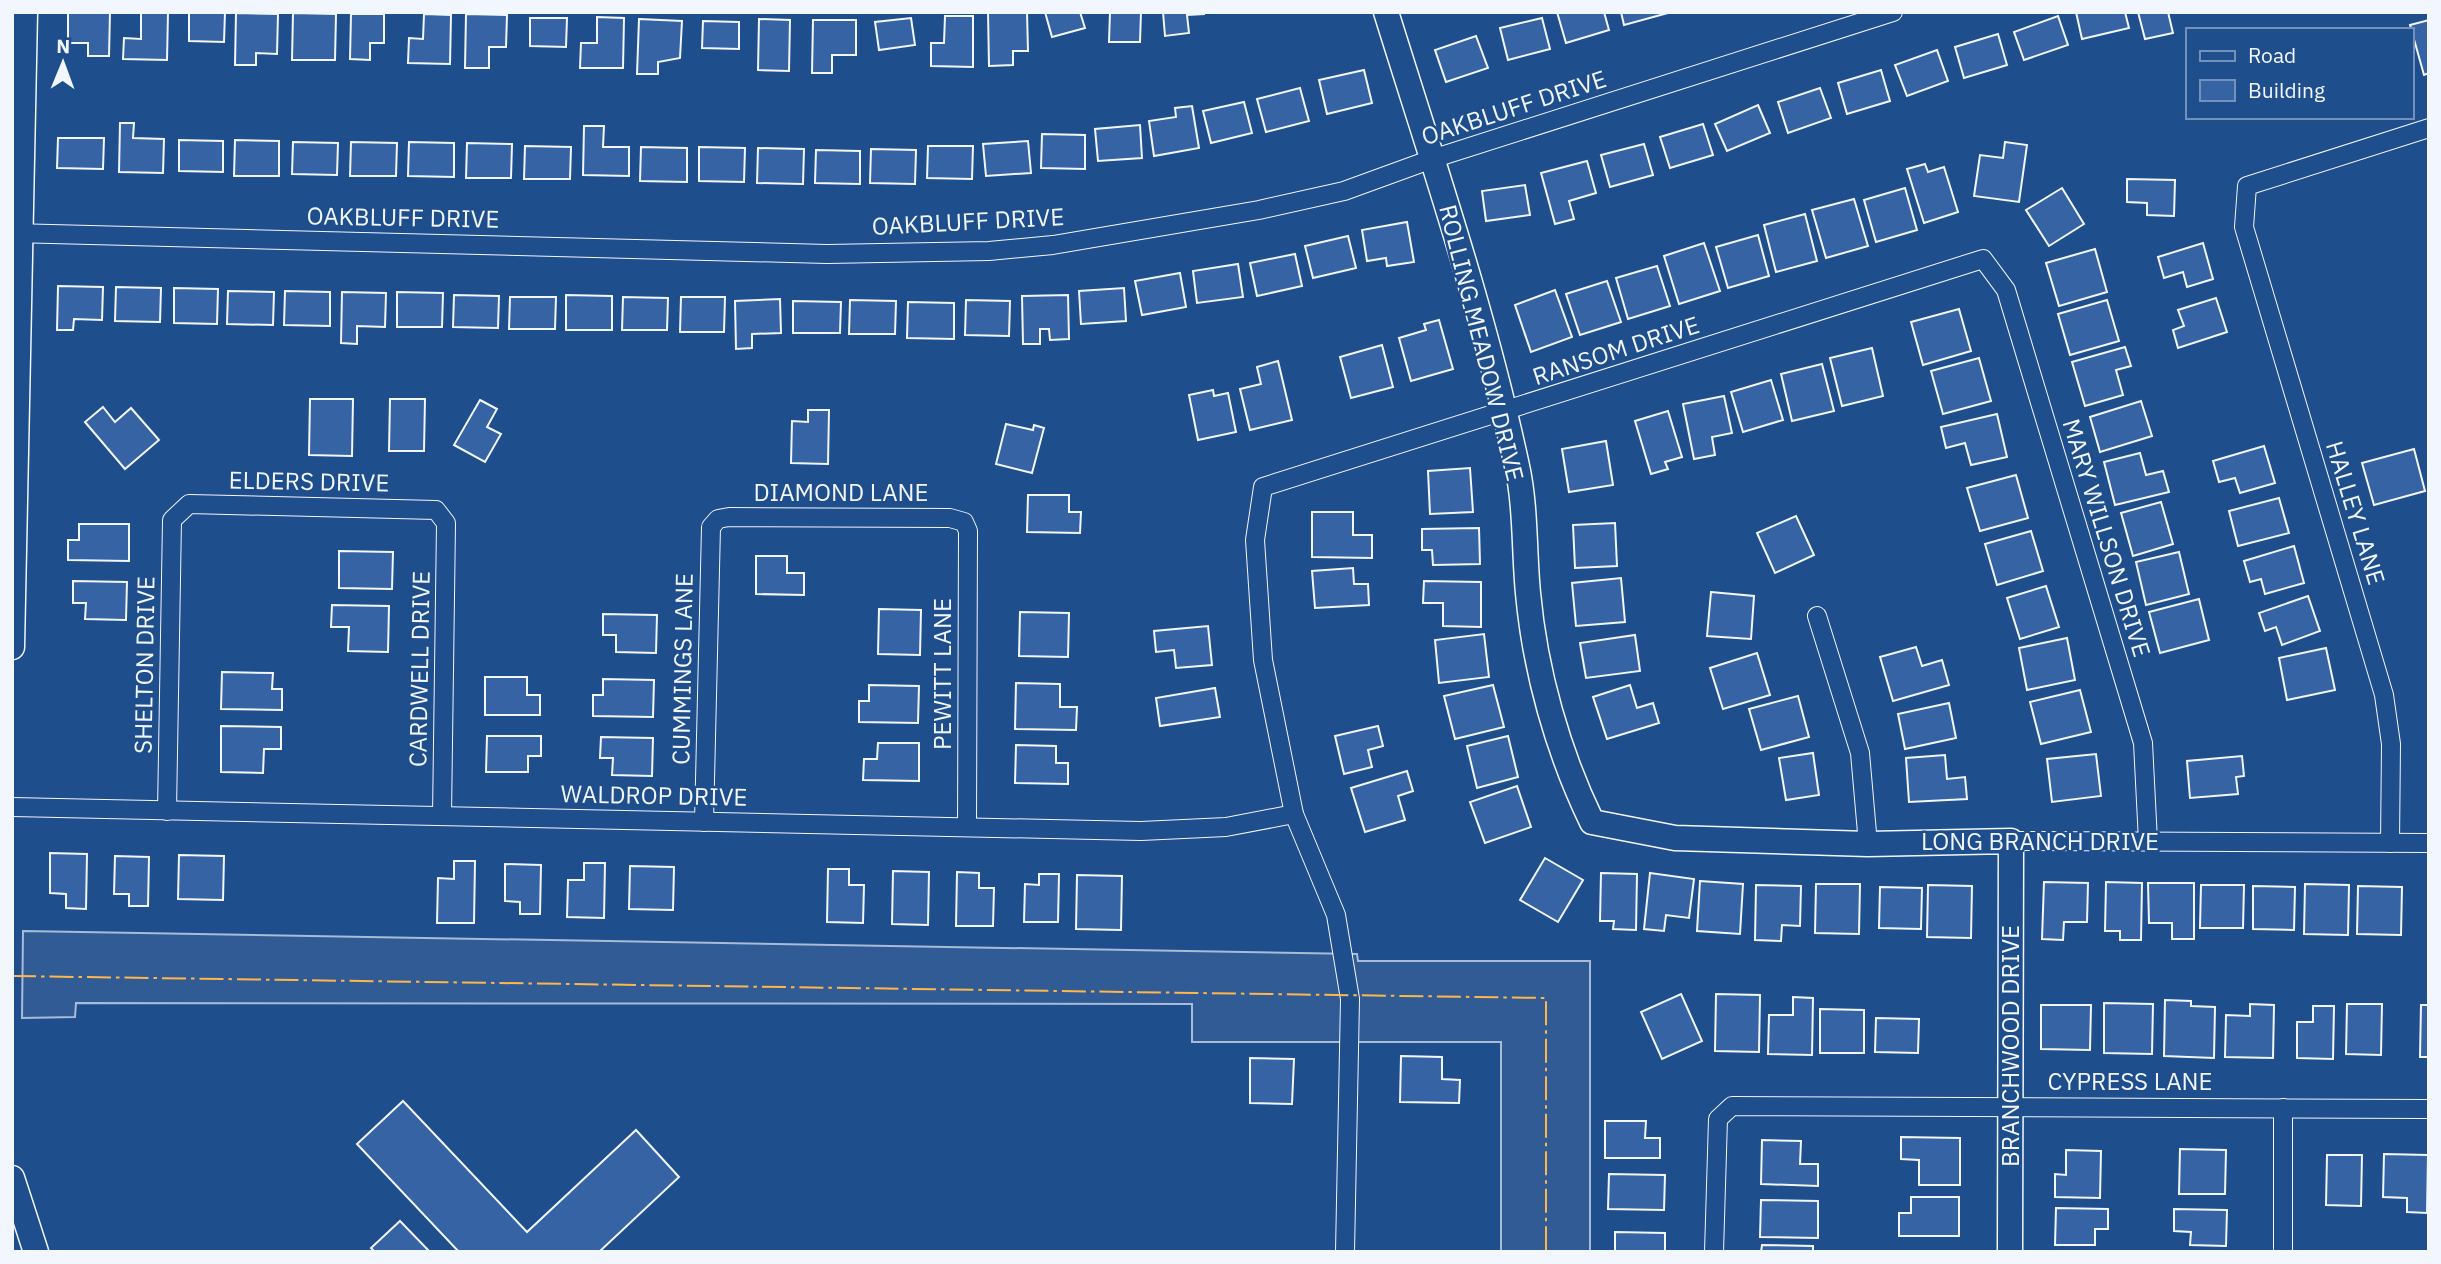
<svg xmlns="http://www.w3.org/2000/svg" width="2441" height="1264" viewBox="0 0 2441 1264" font-family="'IBM Plex Sans',sans-serif">
	<rect width="100%" height="100%" fill="#1f4e8c"/>
	<!-- built -->
	<polygon fill="#305b95" stroke="#a8bbd7" stroke-width="2" points="23,931 1357,954 1358,961 1590,961 1590,1252 1501,1252 1501,1042 1192,1042 1192,1004 76,1003 75,1017 22,1018"/>
	<!-- building -->
	<g fill="#3563a3" stroke="#f2f6ff" stroke-width="2">
		<polygon points="68,12 110,12 109,56 88,56 88,43 68,43"/>
		<polygon points="141,12 168,12 167,60 123,59 124,38 141,39"/>
		<polygon points="189,12 225,12 224,42 189,41"/>
		<polygon points="988,12 1027,12 1028,51 1013,51 1013,65 989,66"/>
		<polygon points="1045,12 1080,12 1085,28 1052,37"/>
		<polygon points="1110,12 1141,12 1140,42 1109,42"/>
		<polygon points="1163,12 1204,12 1204,14 1187,15 1189,33 1165,36"/>
		<polygon points="1557,12 1604,12 1609,30 1566,43"/>
		<polygon points="1621,12 1668,12 1668,13 1624,25"/>
		<polygon points="2076,12 2125,12 2129,28 2082,39"/>
		<polygon points="2138,12 2168,12 2173,33 2145,39"/>
		<polygon points="236,13 278,14 277,54 256,53 256,65 235,65"/>
		<polygon points="293,13 336,14 335,60 292,60"/>
		<polygon points="351,14 384,14 384,43 370,43 370,60 350,59"/>
		<polygon points="424,14 451,15 450,64 408,63 409,38 423,39"/>
		<polygon points="466,14 507,15 506,47 489,47 489,68 465,68"/>
		<polygon points="945,16 973,16 973,67 931,66 931,43 944,43"/>
		<polygon points="2058,16 2068,45 2024,60 2014,32"/>
		<polygon points="597,17 624,18 623,68 580,68 581,43 597,43"/>
		<polygon points="530,18 567,18 566,47 530,46"/>
		<polygon points="911,18 915,45 879,50 875,22"/>
		<polygon points="1542,18 1550,49 1508,60 1500,28"/>
		<polygon points="639,19 682,21 680,58 658,62 658,74 637,74"/>
		<polygon points="759,19 790,20 789,71 758,70"/>
		<polygon points="813,20 856,20 856,55 832,55 832,73 812,73"/>
		<polygon points="2429,20 2429,73 2424,75 2410,25"/>
		<polygon points="703,21 739,22 739,49 702,48"/>
		<polygon points="1998,34 2007,65 1964,78 1955,47"/>
		<polygon points="1476,36 1488,68 1446,82 1435,50"/>
		<polygon points="1937,50 1948,81 1907,96 1895,65"/>
		<polygon points="1364,70 1372,103 1327,114 1319,80"/>
		<polygon points="1881,70 1890,101 1847,114 1838,83"/>
		<polygon points="1300,88 1309,121 1266,132 1257,99"/>
		<polygon points="1820,88 1831,118 1788,133 1778,102"/>
		<polygon points="1244,102 1252,133 1211,143 1203,111"/>
		<polygon points="1758,105 1770,133 1727,151 1715,124"/>
		<polygon points="1192,106 1199,148 1154,156 1149,121 1176,117 1175,108"/>
		<polygon points="120,123 134,123 133,138 164,139 163,173 119,172"/>
		<polygon points="1703,124 1713,155 1670,168 1660,137"/>
		<polygon points="1140,125 1142,158 1098,161 1095,129"/>
		<polygon points="584,126 604,126 603,147 629,147 629,176 583,175"/>
		<polygon points="1042,134 1085,135 1085,169 1041,168"/>
		<polygon points="58,138 104,138 103,169 57,168"/>
		<polygon points="179,140 223,141 223,172 179,171"/>
		<polygon points="235,140 279,141 279,176 234,176"/>
		<polygon points="1028,141 1031,173 986,176 983,144"/>
		<polygon points="293,142 338,143 337,175 292,174"/>
		<polygon points="351,142 397,143 396,176 350,176"/>
		<polygon points="409,142 454,143 454,177 408,176"/>
		<polygon points="2005,142 2027,145 2019,202 1974,196 1980,155 2003,158"/>
		<polygon points="467,143 512,144 511,178 466,178"/>
		<polygon points="1644,144 1653,175 1610,187 1601,155"/>
		<polygon points="525,146 571,147 570,179 524,179"/>
		<polygon points="928,146 973,146 972,179 927,178"/>
		<polygon points="641,147 687,148 687,182 640,181"/>
		<polygon points="699,147 745,148 744,182 699,181"/>
		<polygon points="758,148 804,149 803,184 757,183"/>
		<polygon points="871,149 916,150 915,184 870,183"/>
		<polygon points="816,150 860,151 860,184 815,183"/>
		<polygon points="1587,161 1596,193 1569,201 1574,219 1555,224 1541,173"/>
		<polygon points="1925,164 1928,172 1944,167 1958,212 1924,223 1907,169"/>
		<polygon points="2127,179 2175,180 2174,216 2147,215 2147,203 2127,202"/>
		<polygon points="1525,185 1530,215 1486,221 1482,191"/>
		<polygon points="1905,188 1917,230 1876,242 1864,200"/>
		<polygon points="2062,188 2084,224 2049,246 2026,210"/>
		<polygon points="1854,199 1868,246 1826,258 1812,210"/>
		<polygon points="1805,214 1817,261 1776,272 1764,225"/>
		<polygon points="1407,222 1414,262 1387,266 1386,258 1367,261 1362,230"/>
		<polygon points="1758,235 1769,276 1728,288 1716,247"/>
		<polygon points="1348,236 1356,268 1313,278 1305,246"/>
		<polygon points="1704,243 1720,291 1679,304 1664,256"/>
		<polygon points="2203,243 2213,279 2187,287 2183,272 2164,278 2158,257"/>
		<polygon points="2095,249 2107,292 2059,306 2046,263"/>
		<polygon points="1295,254 1302,286 1257,296 1250,263"/>
		<polygon points="1238,264 1243,297 1197,303 1193,271"/>
		<polygon points="1657,266 1670,306 1628,319 1616,278"/>
		<polygon points="1180,273 1186,307 1142,315 1135,281"/>
		<polygon points="1607,281 1621,322 1580,335 1566,294"/>
		<polygon points="58,286 103,287 102,320 74,319 73,330 57,330"/>
		<polygon points="116,287 161,288 160,322 115,321"/>
		<polygon points="174,288 218,289 217,324 174,323"/>
		<polygon points="1124,288 1126,321 1081,324 1079,291"/>
		<polygon points="1555,290 1572,337 1531,352 1515,305"/>
		<polygon points="228,291 274,292 273,325 227,324"/>
		<polygon points="285,291 330,292 330,326 284,325"/>
		<polygon points="342,292 386,293 385,327 357,326 357,344 341,343"/>
		<polygon points="397,292 443,293 442,327 397,327"/>
		<polygon points="454,295 499,296 498,328 453,327"/>
		<polygon points="566,295 612,296 612,330 566,330"/>
		<polygon points="1068,295 1069,339 1050,340 1049,329 1040,329 1040,344 1023,344 1022,296"/>
		<polygon points="510,297 556,297 555,329 509,329"/>
		<polygon points="623,297 668,298 667,330 622,330"/>
		<polygon points="681,297 725,297 724,332 680,332"/>
		<polygon points="2216,298 2227,332 2178,348 2173,330 2184,326 2178,310"/>
		<polygon points="780,299 781,333 752,334 752,348 736,349 735,301"/>
		<polygon points="850,300 896,301 895,334 849,334"/>
		<polygon points="966,300 1010,301 1009,336 965,335"/>
		<polygon points="2107,300 2119,341 2070,355 2058,314"/>
		<polygon points="793,301 841,302 840,333 793,333"/>
		<polygon points="908,302 954,303 954,339 907,338"/>
		<polygon points="1959,309 1971,351 1923,365 1911,322"/>
		<polygon points="1439,320 1453,369 1411,381 1399,338 1426,330 1424,324"/>
		<polygon points="1382,345 1393,387 1351,398 1340,357"/>
		<polygon points="2125,347 2131,366 2116,370 2123,395 2085,406 2072,362"/>
		<polygon points="1872,348 1883,396 1842,406 1830,358"/>
		<polygon points="1979,358 1991,401 1943,414 1931,371"/>
		<polygon points="1278,361 1292,420 1250,430 1240,389 1261,384 1257,367"/>
		<polygon points="1822,364 1834,411 1792,421 1781,374"/>
		<polygon points="1771,380 1783,420 1743,432 1731,392"/>
		<polygon points="1213,390 1214,396 1228,393 1236,432 1198,440 1189,395"/>
		<polygon points="1724,396 1732,433 1712,437 1715,455 1694,459 1683,404"/>
		<polygon points="310,399 353,399 352,456 309,455"/>
		<polygon points="390,399 425,399 424,451 389,451"/>
		<polygon points="480,400 497,409 487,427 501,434 485,462 454,445"/>
		<polygon points="2141,401 2152,436 2100,452 2090,417"/>
		<polygon points="103,407 115,422 131,408 159,440 125,469 85,422"/>
		<polygon points="808,410 829,410 828,464 791,463 792,421 808,422"/>
		<polygon points="1668,411 1682,457 1665,462 1668,469 1651,474 1635,421"/>
		<polygon points="1997,414 2007,457 1971,465 1965,443 1946,448 1941,427"/>
		<polygon points="1006,424 1033,430 1034,425 1044,428 1032,473 996,464"/>
		<polygon points="1606,441 1613,485 1569,492 1562,449"/>
		<polygon points="2264,446 2275,483 2240,493 2235,478 2219,482 2213,461"/>
		<polygon points="2414,449 2425,491 2374,505 2362,463"/>
		<polygon points="2140,453 2146,475 2163,471 2169,492 2115,505 2104,462"/>
		<polygon points="1470,468 1473,512 1430,514 1428,471"/>
		<polygon points="2016,475 2028,518 1980,531 1967,488"/>
		<polygon points="1028,495 1069,495 1069,512 1081,512 1080,533 1027,532"/>
		<polygon points="2279,498 2289,533 2238,546 2229,511"/>
		<polygon points="2161,502 2173,544 2133,556 2121,513"/>
		<polygon points="1312,512 1353,512 1353,535 1372,535 1372,558 1312,557"/>
		<polygon points="1796,516 1814,555 1775,573 1757,533"/>
		<polygon points="1615,523 1617,566 1575,568 1573,525"/>
		<polygon points="79,524 129,524 129,561 68,560 68,540 79,540"/>
		<polygon points="1479,528 1480,564 1433,565 1432,550 1422,550 1422,529"/>
		<polygon points="2031,531 2043,571 1997,585 1985,544"/>
		<polygon points="2294,546 2304,583 2265,594 2261,579 2250,582 2244,561"/>
		<polygon points="339,551 393,552 392,589 339,588"/>
		<polygon points="2179,552 2189,594 2146,605 2136,562"/>
		<polygon points="756,556 787,556 787,573 804,573 804,595 756,594"/>
		<polygon points="1353,568 1354,584 1368,584 1369,605 1315,608 1312,571"/>
		<polygon points="1621,578 1625,622 1576,626 1572,583"/>
		<polygon points="73,581 127,582 126,620 85,619 86,603 73,603"/>
		<polygon points="1424,581 1481,582 1481,627 1443,626 1443,603 1423,603"/>
		<polygon points="2046,586 2059,627 2020,639 2007,598"/>
		<polygon points="1711,592 1754,596 1751,639 1707,636"/>
		<polygon points="2308,596 2320,631 2282,645 2276,627 2265,631 2259,613"/>
		<polygon points="2199,599 2209,640 2160,653 2149,612"/>
		<polygon points="332,605 389,606 388,652 348,651 349,627 331,627"/>
		<polygon points="879,609 921,610 920,655 878,654"/>
		<polygon points="1020,612 1069,613 1068,657 1019,656"/>
		<polygon points="603,614 657,615 656,653 616,652 616,635 603,635"/>
		<polygon points="1208,626 1212,665 1176,668 1174,650 1156,652 1154,631"/>
		<polygon points="1484,634 1489,677 1439,683 1435,640"/>
		<polygon points="1635,635 1640,671 1586,678 1580,643"/>
		<polygon points="2067,638 2075,680 2027,690 2019,648"/>
		<polygon points="1916,647 1922,666 1942,660 1949,685 1893,701 1880,657"/>
		<polygon points="2326,648 2335,690 2287,700 2279,658"/>
		<polygon points="1757,653 1770,695 1723,709 1710,668"/>
		<polygon points="222,672 273,673 272,689 282,689 282,710 221,709"/>
		<polygon points="485,677 527,677 527,695 540,695 540,715 485,715"/>
		<polygon points="603,679 654,680 653,717 593,716 593,695 603,695"/>
		<polygon points="1016,683 1060,684 1060,707 1077,707 1076,730 1015,729"/>
		<polygon points="869,685 919,686 918,723 859,722 859,701 869,701"/>
		<polygon points="1493,685 1504,727 1455,739 1444,696"/>
		<polygon points="1630,685 1637,708 1653,703 1659,723 1607,739 1593,697"/>
		<polygon points="1215,688 1220,717 1160,726 1156,698"/>
		<polygon points="2080,690 2091,732 2041,744 2030,702"/>
		<polygon points="1798,696 1809,737 1761,750 1749,709"/>
		<polygon points="1949,703 1956,738 1905,749 1898,714"/>
		<polygon points="221,726 281,727 281,749 264,749 263,773 221,772"/>
		<polygon points="1378,726 1383,746 1368,750 1372,767 1344,774 1335,736"/>
		<polygon points="487,736 541,736 541,756 528,756 528,772 486,772"/>
		<polygon points="1508,736 1518,777 1477,788 1467,746"/>
		<polygon points="601,737 653,738 652,776 612,775 613,758 600,758"/>
		<polygon points="878,743 919,743 919,781 863,780 864,759 877,759"/>
		<polygon points="1016,745 1056,746 1056,763 1068,763 1068,784 1015,783"/>
		<polygon points="1813,753 1819,795 1786,800 1779,758"/>
		<polygon points="2096,754 2101,796 2052,802 2047,759"/>
		<polygon points="1945,755 1947,779 1965,777 1967,799 1909,802 1906,758"/>
		<polygon points="2242,756 2244,776 2236,777 2238,794 2190,798 2187,761"/>
		<polygon points="1407,771 1413,791 1398,796 1405,820 1365,832 1351,788"/>
		<polygon points="1517,786 1531,827 1485,843 1470,802"/>
		<polygon points="50,853 87,854 86,909 66,908 66,894 50,893"/>
		<polygon points="179,855 224,856 223,900 178,899"/>
		<polygon points="115,856 149,857 148,906 129,906 129,894 114,894"/>
		<polygon points="1545,858 1583,880 1558,922 1520,900"/>
		<polygon points="454,861 475,861 474,923 437,923 438,878 454,879"/>
		<polygon points="584,863 605,863 604,918 567,917 568,880 584,880"/>
		<polygon points="505,864 541,865 540,914 520,914 520,902 505,901"/>
		<polygon points="630,866 674,867 673,910 629,909"/>
		<polygon points="828,869 849,869 849,885 864,885 863,923 827,922"/>
		<polygon points="893,871 929,872 928,925 892,924"/>
		<polygon points="957,872 979,873 979,888 994,888 993,926 956,926"/>
		<polygon points="1601,873 1637,874 1636,930 1613,929 1614,921 1600,921"/>
		<polygon points="1650,873 1694,879 1689,918 1666,915 1664,931 1644,929"/>
		<polygon points="1039,874 1059,874 1058,922 1024,922 1025,884 1039,885"/>
		<polygon points="1077,875 1122,876 1121,930 1076,929"/>
		<polygon points="1700,881 1743,884 1740,934 1697,931"/>
		<polygon points="2044,882 2088,883 2087,922 2064,922 2063,940 2042,939"/>
		<polygon points="2106,882 2142,883 2141,940 2120,940 2120,931 2105,931"/>
		<polygon points="2148,883 2194,883 2194,939 2172,939 2172,923 2149,923"/>
		<polygon points="1816,884 1860,884 1859,934 1815,933"/>
		<polygon points="2305,884 2349,885 2348,935 2304,934"/>
		<polygon points="1756,885 1801,886 1800,926 1782,925 1781,941 1755,940"/>
		<polygon points="1928,885 1972,886 1971,938 1927,937"/>
		<polygon points="2201,885 2244,885 2243,928 2200,928"/>
		<polygon points="2253,886 2295,887 2294,930 2253,929"/>
		<polygon points="2358,886 2402,887 2401,935 2357,934"/>
		<polygon points="1880,887 1922,888 1921,929 1879,928"/>
		<polygon points="1681,994 1702,1041 1662,1059 1641,1012"/>
		<polygon points="1716,994 1760,995 1759,1052 1715,1051"/>
		<polygon points="1793,997 1813,998 1812,1055 1768,1054 1769,1015 1793,1015"/>
		<polygon points="2165,1000 2191,1001 2191,1006 2215,1007 2214,1058 2164,1056"/>
		<polygon points="2104,1003 2153,1004 2152,1054 2104,1053"/>
		<polygon points="2250,1004 2274,1005 2273,1058 2225,1057 2226,1015 2250,1016"/>
		<polygon points="2347,1004 2382,1004 2381,1055 2346,1054"/>
		<polygon points="2041,1005 2091,1005 2090,1050 2041,1049"/>
		<polygon points="2421,1005 2429,1005 2429,1057 2420,1057"/>
		<polygon points="2313,1006 2334,1006 2333,1059 2297,1058 2297,1022 2313,1022"/>
		<polygon points="1820,1009 1864,1010 1864,1053 1820,1053"/>
		<polygon points="1876,1018 1919,1019 1918,1053 1875,1052"/>
		<polygon points="1401,1056 1442,1057 1442,1079 1460,1080 1459,1103 1400,1102"/>
		<polygon points="1250,1058 1294,1059 1292,1104 1250,1103"/>
		<polygon points="403,1101 527,1232 636,1130 679,1177 599,1252 459,1252 357,1144"/>
		<polygon points="1605,1121 1646,1121 1645,1138 1660,1138 1660,1158 1605,1158"/>
		<polygon points="1901,1137 1960,1138 1960,1185 1919,1185 1919,1160 1901,1159"/>
		<polygon points="1762,1140 1801,1141 1800,1164 1818,1164 1818,1186 1761,1184"/>
		<polygon points="2180,1149 2226,1150 2225,1194 2179,1194"/>
		<polygon points="2066,1150 2101,1151 2100,1198 2055,1197 2055,1174 2066,1175"/>
		<polygon points="2384,1154 2428,1155 2427,1213 2407,1212 2407,1198 2383,1197"/>
		<polygon points="2327,1155 2362,1155 2361,1206 2326,1205"/>
		<polygon points="1609,1174 1665,1175 1664,1210 1608,1209"/>
		<polygon points="1911,1197 1959,1197 1959,1236 1899,1236 1899,1213 1911,1213"/>
		<polygon points="1761,1200 1818,1201 1818,1238 1760,1237"/>
		<polygon points="2056,1208 2108,1209 2108,1229 2095,1229 2095,1245 2055,1245"/>
		<polygon points="2174,1209 2227,1210 2226,1246 2190,1245 2191,1232 2174,1231"/>
		<polygon points="400,1221 430,1252 375,1252 371,1248"/>
		<polygon points="1615,1232 1665,1233 1665,1252 1615,1252"/>
		<polygon points="1762,1245 1813,1246 1813,1252 1761,1252"/>
	</g>
	<g fill="none" stroke-linecap="round" stroke-linejoin="round">
		<defs>
			<g id="street">
				<polyline points="12,233 827,254 989,251 1053,245 1259,210 1344,191 1432,159 1893,12"/>
				<polyline points="1817,616 1860,753 1868,844"/>
				<polyline points="12,807 1141,831 1226,827 1294,814"/>
				<polyline points="167,811 172,520 189,504 436,510 446,523 442,816"/>
				<polyline points="704,822 711,527 718,519 729,517 950,518 964,522 968,531 967,827"/>
				<polyline points="2011,841 2429,843"/>
				<polyline points="2390,843 2391,744 2384,695 2244,227 2247,186 2429,128"/>
				<polyline points="2283,1108 2283,1252"/>
				<polyline points="1345,1252 1350,999 1336,915 1294,814 1263,660 1255,540 1263,487 1983,259 2006,290 2143,743 2148,841"/>
				<polyline points="1714,1252 1718,1119 1732,1106 2429,1109"/>
			</g>
			<g id="secondary">
				<path d="M1386,12C1433,163 1484,312 1517,466C1526,507 1524,552 1528,593C1535,671 1558,752 1592,822L1675,838L1868,844L2011,841L2010,1252"/>
				<polyline points="12,647 25,12"/>
				<polyline points="12,1178 36,1252"/>
			</g>
		</defs>
		<!-- street casing -->
		<use href="#street" stroke="#f2f6ff" stroke-width="20"/>
		<!-- secondary casing -->
		<use href="#secondary" stroke="#f2f6ff" stroke-width="27"/>
		<!-- street -->
		<use href="#street" stroke="#1f4e8c" stroke-width="18"/>
		<!-- secondary -->
		<use href="#secondary" stroke="#1f4e8c" stroke-width="24"/>
		<!-- power -->
		<polyline stroke="#ffb74d" stroke-width="2" stroke-dasharray="24 5 3.5 5" stroke-linecap="butt" points="12,976 1546,998 1546,1252"/>
	</g>
	<g text-anchor="middle" stroke-width="5" stroke-linejoin="round" paint-order="stroke">
		<!-- street labels -->
		<g font-size="24" fill="#f2f6ff" stroke="#1f4e8c">
			<text transform="translate(1514 108) rotate(-18)" y="8">OAKBLUFF DRIVE</text>
			<text transform="translate(403 218) rotate(1)" y="8">OAKBLUFF DRIVE</text>
			<text transform="translate(968 222) rotate(-3)" y="8">OAKBLUFF DRIVE</text>
			<text transform="translate(1481 343) rotate(76)" y="8">ROLLING MEADOW DRIVE</text>
			<text transform="translate(1616 351) rotate(-18)" y="8">RANSOM DRIVE</text>
			<text transform="translate(309 482) rotate(1)" y="8">ELDERS DRIVE</text>
			<text x="841" y="501">DIAMOND LANE</text>
			<text transform="translate(2355 513) rotate(73)" y="8">HALLEY LANE</text>
			<text transform="translate(2106 538) rotate(73)" y="8">MARY WILLSON DRIVE</text>
			<text transform="translate(145 665) rotate(-89)" y="8">SHELTON DRIVE</text>
			<text transform="translate(420 669) rotate(-89)" y="8">CARDWELL DRIVE</text>
			<text transform="translate(683 669) rotate(-89)" y="8">CUMMINGS LANE</text>
			<text transform="translate(943 674) rotate(-90)" y="8">PEWITT LANE</text>
			<text transform="translate(654 796) rotate(1)" y="8">WALDROP DRIVE</text>
			<text x="2040" y="850">LONG BRANCH DRIVE</text>
			<text transform="translate(2011 1046) rotate(-90)" y="8">BRANCHWOOD DRIVE</text>
			<text x="2130" y="1090">CYPRESS LANE</text>
		</g>
	</g>
	<!-- border -->
	<rect width="2441" height="1264" fill="none" stroke="#f2f6ff" stroke-width="28"/>
	<!-- legend -->
	<rect x="2186" y="28" width="228" height="91" fill="#1f4e8c" stroke="#7391ba" stroke-width="2"/>
	<rect x="2200" y="51" width="35" height="10" fill="#1f4e8c" stroke="#7391ba" stroke-width="2"/>
	<text x="2248" y="63" font-size="21" fill="#f2f6ff">Road</text>
	<rect x="2200" y="80" width="35" height="21" fill="#3563a3" stroke="#7391ba" stroke-width="2"/>
	<text x="2248" y="98" font-size="21" fill="#f2f6ff">Building</text>
	<!-- north arrow -->
	<g transform="translate(63 63) rotate(1)" stroke="#1f4e8c" stroke-width="5" paint-order="stroke">
	<path d="M0-5L12 26L0 18L-12 26Z" fill="#f2f6ff"/>
	<text y="-10" font-size="19" font-weight="bold" text-anchor="middle" fill="#f2f6ff">N</text>
	</g>
</svg>
